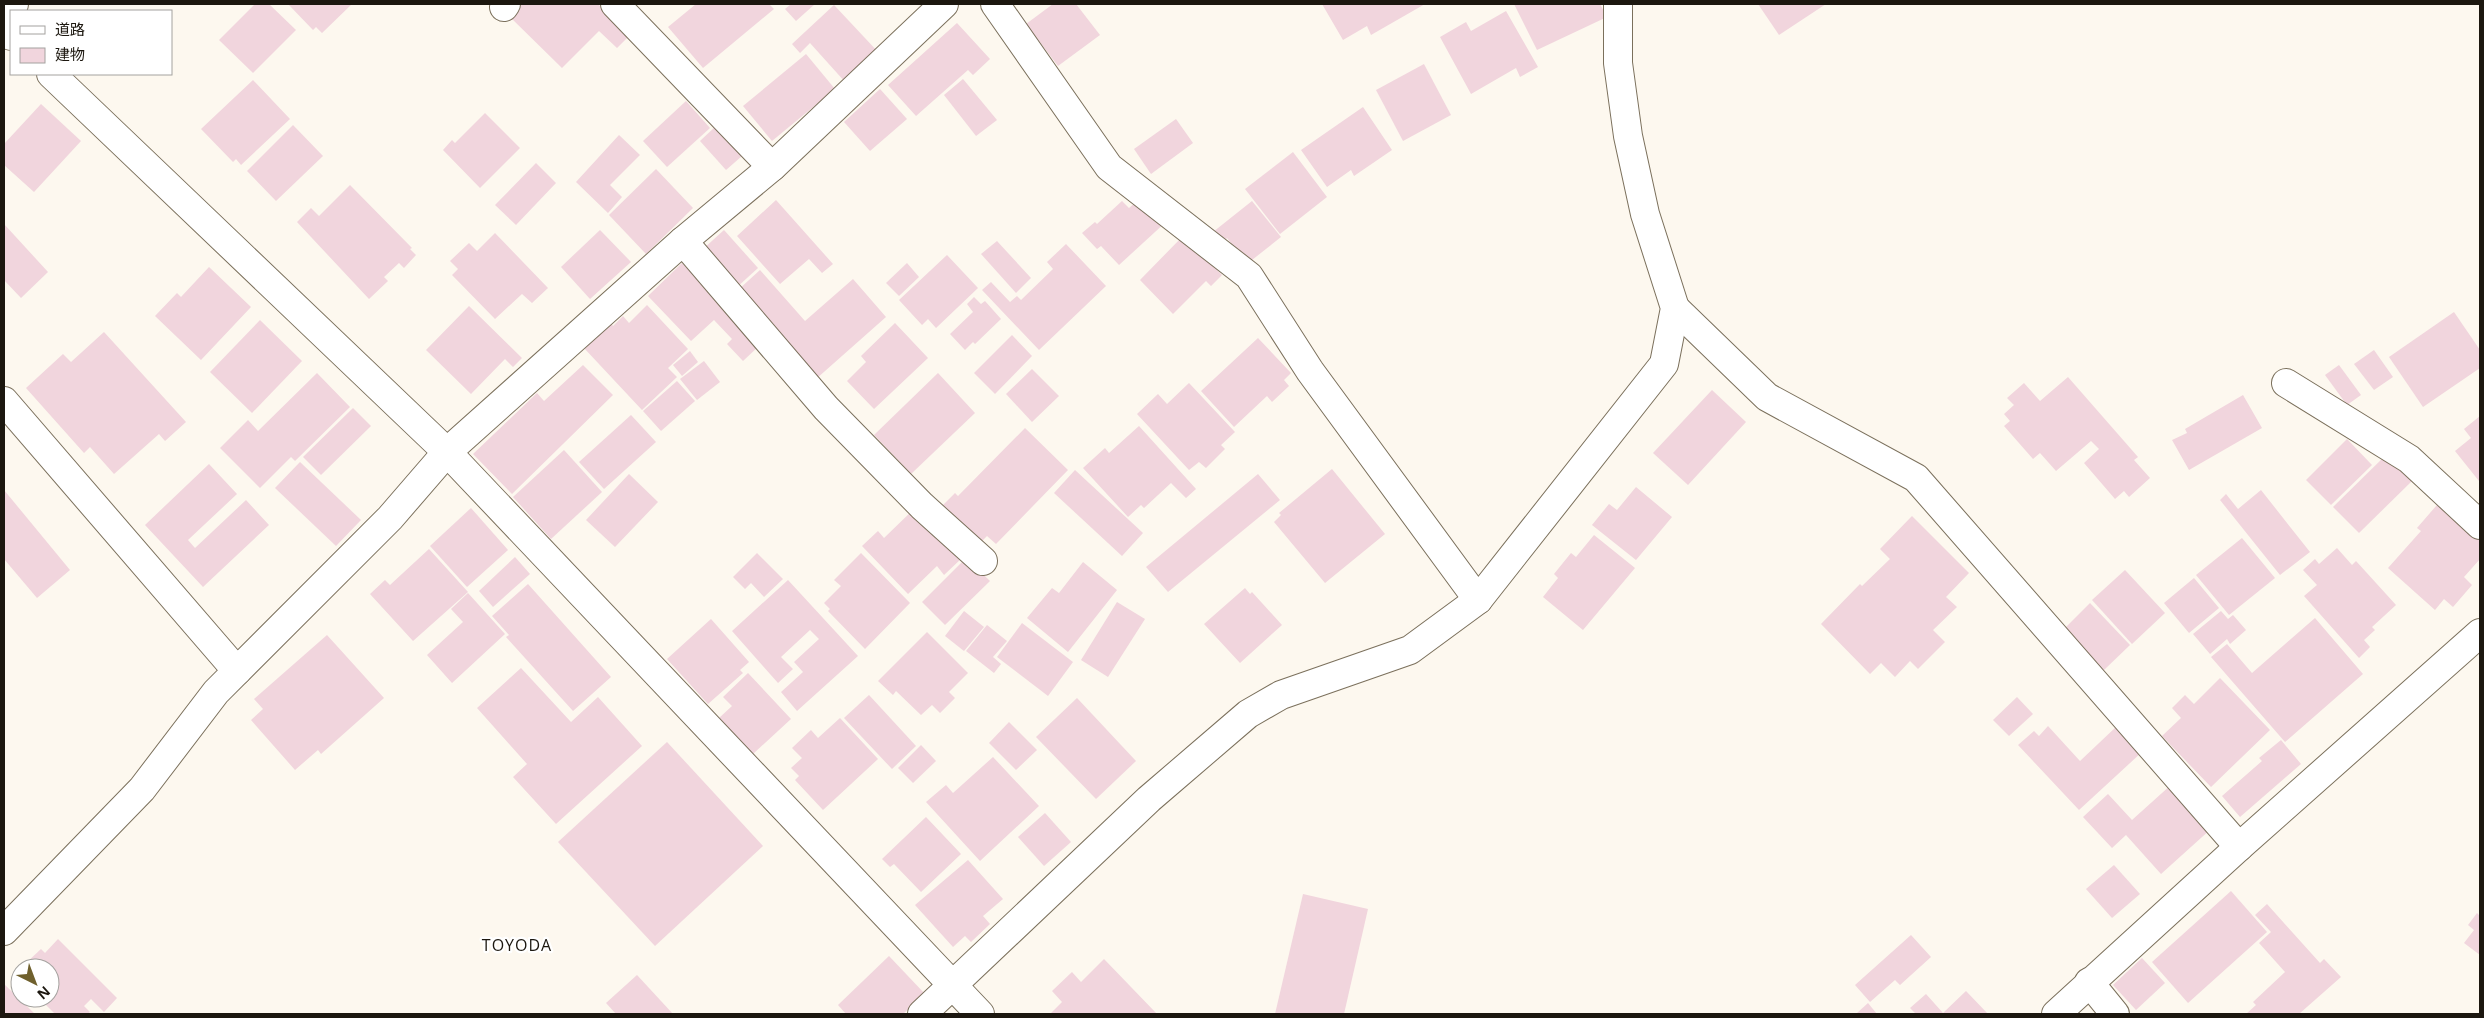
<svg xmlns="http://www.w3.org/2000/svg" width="2484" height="1018" viewBox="0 0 2484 1018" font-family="'Open Sans','Noto Sans JP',sans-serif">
	<rect width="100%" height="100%" fill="#fdf8ef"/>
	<!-- building -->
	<g fill="#f1d5dd">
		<polygon points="255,4 269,4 296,30 253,73 219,40"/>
		<polygon points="288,4 352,4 322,33 316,27 313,30"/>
		<polygon points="522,4 598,4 629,36 617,48 599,31 562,68 509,16"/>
		<polygon points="696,4 769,4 774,9 703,68 668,27"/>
		<polygon points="791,4 815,4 796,21 785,9"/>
		<polygon points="1053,4 1076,4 1100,35 1058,66 1026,24"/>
		<polygon points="1322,4 1425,4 1371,35 1367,26 1343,40"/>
		<polygon points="1514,4 1600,4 1607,17 1537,50"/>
		<polygon points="1758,4 1826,4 1779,35"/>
		<polygon points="834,5 879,53 846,83 810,43 800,53 792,44"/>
		<polygon points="1506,11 1538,67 1520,77 1516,68 1471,94 1440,37 1466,22 1471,31"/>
		<polygon points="957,23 990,59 973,75 968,70 916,116 888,85"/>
		<polygon points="806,54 835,89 772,141 743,106"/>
		<polygon points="1424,64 1451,115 1403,141 1376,90"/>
		<polygon points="963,79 997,120 976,136 944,95"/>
		<polygon points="253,80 290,119 241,165 236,159 233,162 201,129"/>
		<polygon points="880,89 907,119 870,151 844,122"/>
		<polygon points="686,101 710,128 667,167 643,141"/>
		<polygon points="41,104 81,141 34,192 4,165 4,144"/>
		<polygon points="1363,107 1392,150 1354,176 1351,170 1327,187 1301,150"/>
		<polygon points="485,113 520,148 480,188 443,150 452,140 455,143"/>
		<polygon points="1176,119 1193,143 1151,174 1134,149"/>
		<polygon points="293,125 323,156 276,201 247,171"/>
		<polygon points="716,126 742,156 726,170 700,141"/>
		<polygon points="619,135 640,155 610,185 622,197 608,213 576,182"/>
		<polygon points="1293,152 1327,197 1280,234 1245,189"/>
		<polygon points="536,163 556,183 516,225 495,205"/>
		<polygon points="656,169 693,208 646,254 609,215"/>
		<polygon points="350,185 412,248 410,249 416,255 404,268 399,263 384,277 388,281 369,299 297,222 311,208 319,216"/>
		<polygon points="1144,195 1167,221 1119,265 1101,246 1097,249 1082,233 1095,222 1097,224 1122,201 1129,208"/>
		<polygon points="776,200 833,264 822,273 809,259 780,284 737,236"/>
		<polygon points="1252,201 1281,237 1247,264 1227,238 1221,244 1213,232"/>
		<polygon points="4,224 48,272 21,298 4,280"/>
		<polygon points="600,230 631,262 590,299 561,267"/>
		<polygon points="724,230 758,268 736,288 702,250"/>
		<polygon points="495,233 548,288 532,303 522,294 495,319 452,275 458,269 450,261 469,243 477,251"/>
		<polygon points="1183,236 1222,275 1211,286 1206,281 1173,314 1140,280"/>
		<polygon points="997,241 1031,278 1016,293 981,254"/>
		<polygon points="1066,244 1106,286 1039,350 982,290 991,282 1010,302 1017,296 1021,300 1053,269 1047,262"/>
		<polygon points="947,255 978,288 936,328 928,319 922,325 899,300"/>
		<polygon points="682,263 760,345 743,361 727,344 732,339 714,320 691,341 648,296"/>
		<polygon points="907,263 919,277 899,296 886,283"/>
		<polygon points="209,267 251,307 201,360 155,316 177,293 181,297"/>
		<polygon points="760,270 805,321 853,279 886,317 816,379 738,290"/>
		<polygon points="974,297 981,304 985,301 1001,319 975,344 973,342 965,350 950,334 973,312 967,304"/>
		<polygon points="647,305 688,349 668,368 677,377 642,410 584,348 611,323 613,326 623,316 629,323"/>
		<polygon points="469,306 522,358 513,367 505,359 471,394 426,350"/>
		<polygon points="2454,312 2480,350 2480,368 2423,407 2389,357"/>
		<polygon points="260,320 302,361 252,413 210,372"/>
		<polygon points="895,323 928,358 874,409 847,381 866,362 861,356"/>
		<polygon points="104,332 186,422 165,441 159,434 114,474 90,447 84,453 26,388 63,354 71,362"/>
		<polygon points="1012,335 1032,356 995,394 974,373"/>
		<polygon points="1258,338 1291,373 1284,380 1289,386 1272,402 1267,396 1234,427 1201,391"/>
		<polygon points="2374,350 2393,377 2374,390 2354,364"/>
		<polygon points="690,351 698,362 682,376 673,365"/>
		<polygon points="704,361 720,382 697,400 680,379"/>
		<polygon points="583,365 613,395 512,494 473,454 537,393 544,401"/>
		<polygon points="2339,365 2361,395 2347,405 2325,375"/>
		<polygon points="1032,369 1059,396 1032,422 1006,394"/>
		<polygon points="317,373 350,407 295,461 291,457 260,488 220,448 248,420 258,431"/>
		<polygon points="938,373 975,413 911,474 874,435"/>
		<polygon points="2068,377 2138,457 2134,460 2150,478 2129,497 2124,491 2115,499 2084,463 2099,449 2091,441 2056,471 2040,453 2033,459 2004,426 2010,421 2004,414 2014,405 2007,398 2024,383 2040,401"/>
		<polygon points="677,381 695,401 661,431 643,411"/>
		<polygon points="1189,383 1235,432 1221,445 1225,449 1206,468 1199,462 1189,470 1137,414 1158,394 1167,404"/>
		<polygon points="1712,390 1746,422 1688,485 1653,453"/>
		<polygon points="2243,395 2262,428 2189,470 2172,440 2187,433 2185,429"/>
		<polygon points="353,408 371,426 321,475 303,457"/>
		<polygon points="631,415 656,442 604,489 579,462"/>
		<polygon points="2480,416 2480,480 2479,481 2455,451 2471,438 2464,429"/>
		<polygon points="1139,426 1196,489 1186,498 1171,483 1144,508 1141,505 1128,517 1083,468 1105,448 1109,453"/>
		<polygon points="1025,428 1068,470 996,544 987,536 980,543 942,506 955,493 958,496"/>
		<polygon points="2347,439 2372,465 2331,505 2306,480"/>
		<polygon points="564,450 602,492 551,539 513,497"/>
		<polygon points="2387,454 2413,480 2359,533 2333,507"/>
		<polygon points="300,462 361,520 336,546 275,488"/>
		<polygon points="209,464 237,494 188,540 195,548 246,500 269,525 203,587 145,525"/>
		<polygon points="1332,469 1385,534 1325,583 1274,522 1281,515 1279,513"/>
		<polygon points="1075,470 1143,533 1122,556 1054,493"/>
		<polygon points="629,474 658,502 615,547 586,520"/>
		<polygon points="1258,474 1280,500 1168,592 1146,567"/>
		<polygon points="1636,487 1672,517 1636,560 1592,525 1609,504 1617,510"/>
		<polygon points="4,490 70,570 37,598 4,559"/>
		<polygon points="2261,490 2310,552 2280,575 2220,500 2226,494 2238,509"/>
		<polygon points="2443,498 2480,531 2480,559 2464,577 2472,585 2453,607 2444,599 2435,610 2388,568 2421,531 2417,528"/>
		<polygon points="471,508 508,550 467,587 430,546"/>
		<polygon points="914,509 962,558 944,575 937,566 908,594 862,546 878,531 884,538"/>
		<polygon points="1912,516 1969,573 1946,597 1957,607 1933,630 1945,642 1918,669 1910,661 1895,677 1881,663 1870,674 1821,624 1860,584 1862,586 1890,559 1880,549"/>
		<polygon points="1594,535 1635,568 1583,630 1543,597 1558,578 1554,574 1571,553 1576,557"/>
		<polygon points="2242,538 2275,578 2229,615 2196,575"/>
		<polygon points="2337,548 2352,565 2356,561 2396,605 2372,627 2375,630 2364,640 2370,647 2359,658 2304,596 2317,585 2303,570 2315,559 2319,564"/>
		<polygon points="429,549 468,592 413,641 370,594 385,580 390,585"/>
		<polygon points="757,553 783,579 764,597 751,583 745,589 733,577"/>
		<polygon points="861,553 910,603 865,649 828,611 830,609 824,603 841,586 834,580"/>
		<polygon points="515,557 530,574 493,607 479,591"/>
		<polygon points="966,558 990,581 945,625 922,602"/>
		<polygon points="1083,562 1117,590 1068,652 1027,618 1052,588 1059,593"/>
		<polygon points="2125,570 2165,613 2132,644 2092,600"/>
		<polygon points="2194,578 2219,608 2189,633 2164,603"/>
		<polygon points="788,580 858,656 797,711 781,692 803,672 794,662 819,639 810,630 781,657 793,669 778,683 732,631"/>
		<polygon points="528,584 611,677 573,711 506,637 509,635 492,616"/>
		<polygon points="1245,588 1250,594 1252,592 1282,625 1240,663 1204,624"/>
		<polygon points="468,593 505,634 452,683 427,655 463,622 451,609"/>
		<polygon points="1117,602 1145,619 1108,677 1081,660"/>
		<polygon points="2090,603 2130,645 2104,670 2064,629"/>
		<polygon points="964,611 984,627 964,651 945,636"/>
		<polygon points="2221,611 2228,619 2233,615 2246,630 2230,644 2227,639 2210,654 2193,634"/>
		<polygon points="2315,618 2363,674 2285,742 2211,657 2227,644 2252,673"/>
		<polygon points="711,619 749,662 740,670 743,673 708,704 667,659"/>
		<polygon points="1022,623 1073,662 1048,696 997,657"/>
		<polygon points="987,625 1007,641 993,657 1001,664 994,673 966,651"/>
		<polygon points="927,632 968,673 949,692 955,698 940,713 932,705 921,715 896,691 893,695 878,681"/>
		<polygon points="327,635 384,698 321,754 318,750 295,770 251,720 263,709 254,699"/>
		<polygon points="521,668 571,722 598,697 642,746 556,824 513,777 527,764 477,708"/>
		<polygon points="748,673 791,719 753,754 719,718 732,706 723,697"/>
		<polygon points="2220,678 2270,730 2211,787 2162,736 2181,718 2172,708 2185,695 2194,704"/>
		<polygon points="869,695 916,746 892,769 844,718"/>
		<polygon points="2017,697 2033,714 2009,736 1993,720"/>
		<polygon points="1077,698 1136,761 1096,799 1036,737"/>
		<polygon points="840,718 878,759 823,810 795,780 799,776 791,768 802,758 792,748 811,730 818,738"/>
		<polygon points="1009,722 1037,750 1016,770 989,743"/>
		<polygon points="2048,726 2080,761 2117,726 2142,752 2079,810 2018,745 2034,731 2039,736"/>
		<polygon points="2281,740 2301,764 2240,817 2222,796 2262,761 2259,758"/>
		<polygon points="667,742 763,846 655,946 558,842"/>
		<polygon points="921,745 936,761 913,783 898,768"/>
		<polygon points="993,757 1039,806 980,861 926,802 946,785 953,793"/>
		<polygon points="2172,784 2212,828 2161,874 2126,835 2112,848 2083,817 2108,794 2132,820"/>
		<polygon points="1045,813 1071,842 1044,866 1018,837"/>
		<polygon points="926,817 961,854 921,892 894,864 890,867 882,859"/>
		<polygon points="968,860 1003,899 983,916 990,924 971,942 965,936 953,947 915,905"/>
		<polygon points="2114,865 2140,894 2112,918 2086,889"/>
		<polygon points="2231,891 2267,932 2188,1003 2152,962"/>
		<polygon points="1303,894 1368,909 1344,1014 1275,1014"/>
		<polygon points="2267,904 2320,963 2324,959 2341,977 2299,1014 2246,1014 2256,1005 2253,1002 2285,972 2259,943 2271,932 2255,915"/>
		<polygon points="2477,913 2480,916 2480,955 2464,943 2474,930 2468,925"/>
		<polygon points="1911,935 1931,957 1900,985 1895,980 1870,1002 1855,985"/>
		<polygon points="58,939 117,998 104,1012 91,999 84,1006 90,1012 88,1014 55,1014 39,998 50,998 50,968 28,968 25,964 41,949 45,953"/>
		<polygon points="889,956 925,994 903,1014 846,1014 838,1005"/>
		<polygon points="2142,958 2165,983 2136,1010 2113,985"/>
		<polygon points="1104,959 1157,1014 1050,1014 1062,1002 1052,991 1072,972 1081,982"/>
		<polygon points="637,975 673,1014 616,1014 606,1003"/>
		<polygon points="4,984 35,1014 4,1014"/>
		<polygon points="1966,991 1988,1014 1916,1014 1910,1008 1926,994 1943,1013"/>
		<polygon points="1868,1003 1877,1014 1858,1014 1857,1013"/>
	</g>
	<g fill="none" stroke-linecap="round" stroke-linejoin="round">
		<defs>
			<g id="minor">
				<polyline points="615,4 772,167"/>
				<polyline points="995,4 1109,167 1249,276 1310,371 1478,600"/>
				<polyline points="504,7 506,4"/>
				<polyline points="4,13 14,4"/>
				<polyline points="4,29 11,36"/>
				<polyline points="51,74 447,452 980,1014"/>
				<polyline points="683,241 826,408 922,506 983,561"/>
				<polyline points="1675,308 1767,397 1916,478 2239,847"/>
				<polyline points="2286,383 2409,459 2480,525"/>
				<polyline points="4,401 237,671"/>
				<polyline points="4,931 142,789 216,692 390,518 447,452 683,241 772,167 944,4"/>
				<polyline points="2089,982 2115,1014"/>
				<polyline points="922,1014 1149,799 1248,714 1281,695 1410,650 1478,600 1664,364 1675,308 1645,214 1628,136 1618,63 1618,4"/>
				<polyline points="2056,1014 2239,847 2480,633"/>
			</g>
		</defs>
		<!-- minor casing -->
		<use href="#minor" stroke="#7b705c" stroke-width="30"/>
		<!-- minor -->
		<use href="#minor" stroke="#fff" stroke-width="28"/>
	</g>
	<g text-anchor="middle" stroke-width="4.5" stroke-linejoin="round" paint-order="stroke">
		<!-- quarter labels -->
		<g font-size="16" letter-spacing="1" fill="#1c170f" stroke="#fff">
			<text x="517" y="951">TOYODA</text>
		</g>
	</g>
	<!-- border -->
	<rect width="2484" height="1018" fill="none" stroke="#1c170f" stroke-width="10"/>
	<!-- legend -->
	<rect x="10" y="10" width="162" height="65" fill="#ffffff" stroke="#a4a29f"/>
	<rect x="20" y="26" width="25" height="8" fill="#ffffff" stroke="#a4a29f"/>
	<text x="55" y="35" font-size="15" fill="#1c170f">道路</text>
	<rect x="20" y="48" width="25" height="15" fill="#f1d5dd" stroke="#a4a29f"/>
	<text x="55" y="60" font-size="15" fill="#1c170f">建物</text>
	<!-- north arrow -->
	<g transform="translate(35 983) rotate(138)"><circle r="24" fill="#ffffff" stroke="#a4a29f"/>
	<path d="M0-4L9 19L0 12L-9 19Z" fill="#6f602d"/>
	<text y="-8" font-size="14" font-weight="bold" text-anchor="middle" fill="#1c170f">N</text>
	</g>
</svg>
